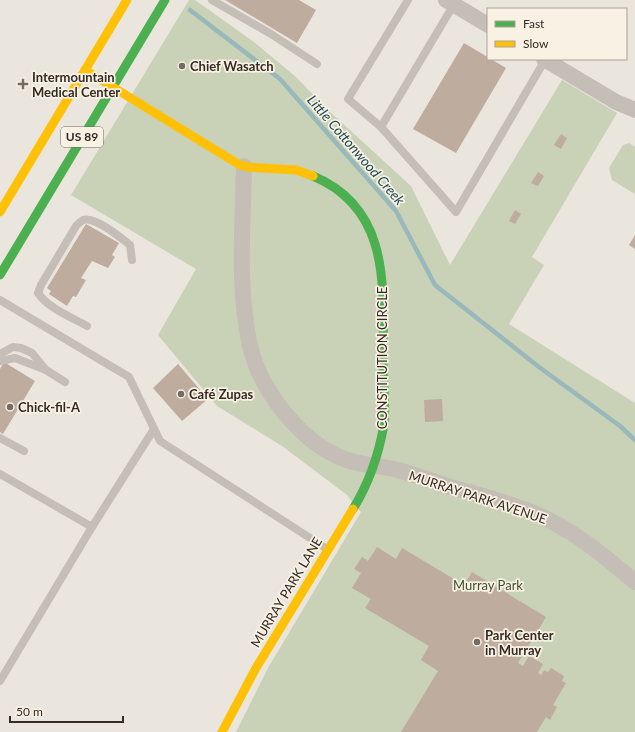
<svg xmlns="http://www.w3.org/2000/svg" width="635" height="732" viewBox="0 0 635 732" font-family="Lato,sans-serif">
	<rect width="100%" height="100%" fill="#ebe6dd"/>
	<!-- green -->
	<g fill="#c9d1b6">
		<polygon points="189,0 195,0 254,42 296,77 329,111 411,186 450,265 562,80 617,113 532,257 544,265 509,324 635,403 635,732 236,732 268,668 361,512 347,495 282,446 217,406 158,335 196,269 71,195"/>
		<polygon points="629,143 635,147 635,194 612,180 609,168 623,145"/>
	</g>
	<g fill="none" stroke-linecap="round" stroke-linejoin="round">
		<!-- stream -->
		<polyline stroke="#99b8bc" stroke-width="4.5" points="190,10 280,79 396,211 435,285 539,367 620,426 635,440"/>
	</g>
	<!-- building -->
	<g fill="#beac9e">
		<polygon points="225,0 299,0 316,10 297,43"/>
		<polygon points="464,43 506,68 456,153 413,129"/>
		<polygon points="561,134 567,138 561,149 554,145"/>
		<polygon points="538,172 544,176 538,186 531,183"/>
		<polygon points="515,210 521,214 515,224 509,221"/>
		<polygon points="86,224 119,243 112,255 115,257 108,268 92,261 81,278 86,280 76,297 73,296 67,306 49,294 51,291 47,288"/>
		<polygon points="635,235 635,249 629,245"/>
		<polygon points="4,362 35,381 3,434 0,432 0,369"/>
		<polygon points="178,364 208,399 182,421 153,388"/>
		<polygon points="442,399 443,421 425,422 424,400"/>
		<polygon points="377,547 396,559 402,548 464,585 472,572 546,617 518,663 523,666 529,656 543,664 538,673 541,675 544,670 548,672 551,668 564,676 562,681 566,683 553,705 557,707 550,720 546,717 537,732 401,732 438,671 421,660 429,646 365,608 371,599 352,588 361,573 354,569 362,557 368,561"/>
	</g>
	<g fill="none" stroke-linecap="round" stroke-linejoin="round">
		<!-- lane -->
		<g stroke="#c4beb6" stroke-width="8">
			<polyline points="212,0 271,34 317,64"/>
			<polyline points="408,0 348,99 381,127 456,212 545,60"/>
			<polyline points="381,127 454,4"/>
			<polyline points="0,300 129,377 160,441 327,549"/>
			<path d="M87,326C71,317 48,308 38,293L41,285L76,226C78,224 81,221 83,220C95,216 121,238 130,245L132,260"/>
			<polyline points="0,354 13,347 21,348 32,353 46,370 65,382"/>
			<polyline points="0,361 15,358 46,370"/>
			<polyline points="0,438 24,451"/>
			<polyline points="0,474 92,527 154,429"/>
			<polyline points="0,681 92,527"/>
		</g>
		<!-- street -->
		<g stroke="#c4beb6" stroke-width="16">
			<polyline points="446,0 488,25"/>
			<polyline points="544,59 616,102 635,110"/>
			<path d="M244,166C243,228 237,284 250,346C260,389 297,437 337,456C355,465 375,465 394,469C414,474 434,482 454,488C479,495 505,502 529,511C570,527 602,554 635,582"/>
		</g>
		<!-- fast -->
		<g stroke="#4caf50" stroke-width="9">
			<path d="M313,176C392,209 383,289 383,360C383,381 386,402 384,424C379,454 369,483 353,509"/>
			<polyline points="0,275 165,0"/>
		</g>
		<!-- slow -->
		<g stroke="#ffc107" stroke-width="9">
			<polyline points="85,70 238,164 247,167 296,170 313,176"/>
			<polyline points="0,212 127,0"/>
			<polyline points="222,732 256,668 353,509"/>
		</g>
	</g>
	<!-- markers -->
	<g fill="#746c65" stroke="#f9f1e3" stroke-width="1.5">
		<circle cx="182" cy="66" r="4"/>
		<path d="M21 78h4v4h4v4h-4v4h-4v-4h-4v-4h4z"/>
		<circle cx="181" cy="394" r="4"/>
		<circle cx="10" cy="407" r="4"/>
		<circle cx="477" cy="642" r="4"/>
	</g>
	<g text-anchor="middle" stroke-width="3.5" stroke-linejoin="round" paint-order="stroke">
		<!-- shield labels -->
		<rect fill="#f9f1e3" stroke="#6f665e" stroke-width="1" x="61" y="127" width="42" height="20" rx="3"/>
		<g font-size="12" font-weight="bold" fill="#342b25">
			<text x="82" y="141">US 89</text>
		</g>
		<!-- poi labels -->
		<g font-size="13" font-weight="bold" fill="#342b25" stroke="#f9f1e3" text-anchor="start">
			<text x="190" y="71">Chief Wasatch</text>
			<text x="32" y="82">Intermountain<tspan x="32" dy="15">Medical Center</tspan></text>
			<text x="189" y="399">Café Zupas</text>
			<text x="18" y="412">Chick-fil-A</text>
			<text x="485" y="640">Park Center<tspan x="485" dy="15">in Murray</tspan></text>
		</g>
		<!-- street labels -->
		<g font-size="13" fill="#342b25" stroke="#f9f1e3">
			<text transform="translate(382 358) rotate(-90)" y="5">CONSTITUTION CIRCLE</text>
			<text transform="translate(478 497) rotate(18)" y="5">MURRAY PARK AVENUE</text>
			<text transform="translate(286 592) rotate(-59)" y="5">MURRAY PARK LANE</text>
		</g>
		<!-- park labels -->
		<g font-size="13" fill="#3e5229" stroke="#f9f1e3">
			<text x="488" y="590">Murray Park</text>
		</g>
		<!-- water labels -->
		<g font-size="14" font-style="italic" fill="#1b4a55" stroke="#f9f1e3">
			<text transform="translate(356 150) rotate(49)" y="5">Little Cottonwood Creek</text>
		</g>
	</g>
	<!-- legend -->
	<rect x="487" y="8" width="140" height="52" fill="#f9f1e3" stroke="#aaa297"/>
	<rect x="495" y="21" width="20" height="6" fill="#4caf50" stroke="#aaa297"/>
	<text x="523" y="28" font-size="12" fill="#342b25">Fast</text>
	<rect x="495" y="41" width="20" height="6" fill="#ffc107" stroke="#aaa297"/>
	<text x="523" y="48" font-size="12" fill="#342b25">Slow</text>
	<!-- scale -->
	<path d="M10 716v6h113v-6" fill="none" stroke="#342b25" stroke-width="2"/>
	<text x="16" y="716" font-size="12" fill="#342b25" stroke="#f9f1e3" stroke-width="3" paint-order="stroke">50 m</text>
</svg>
